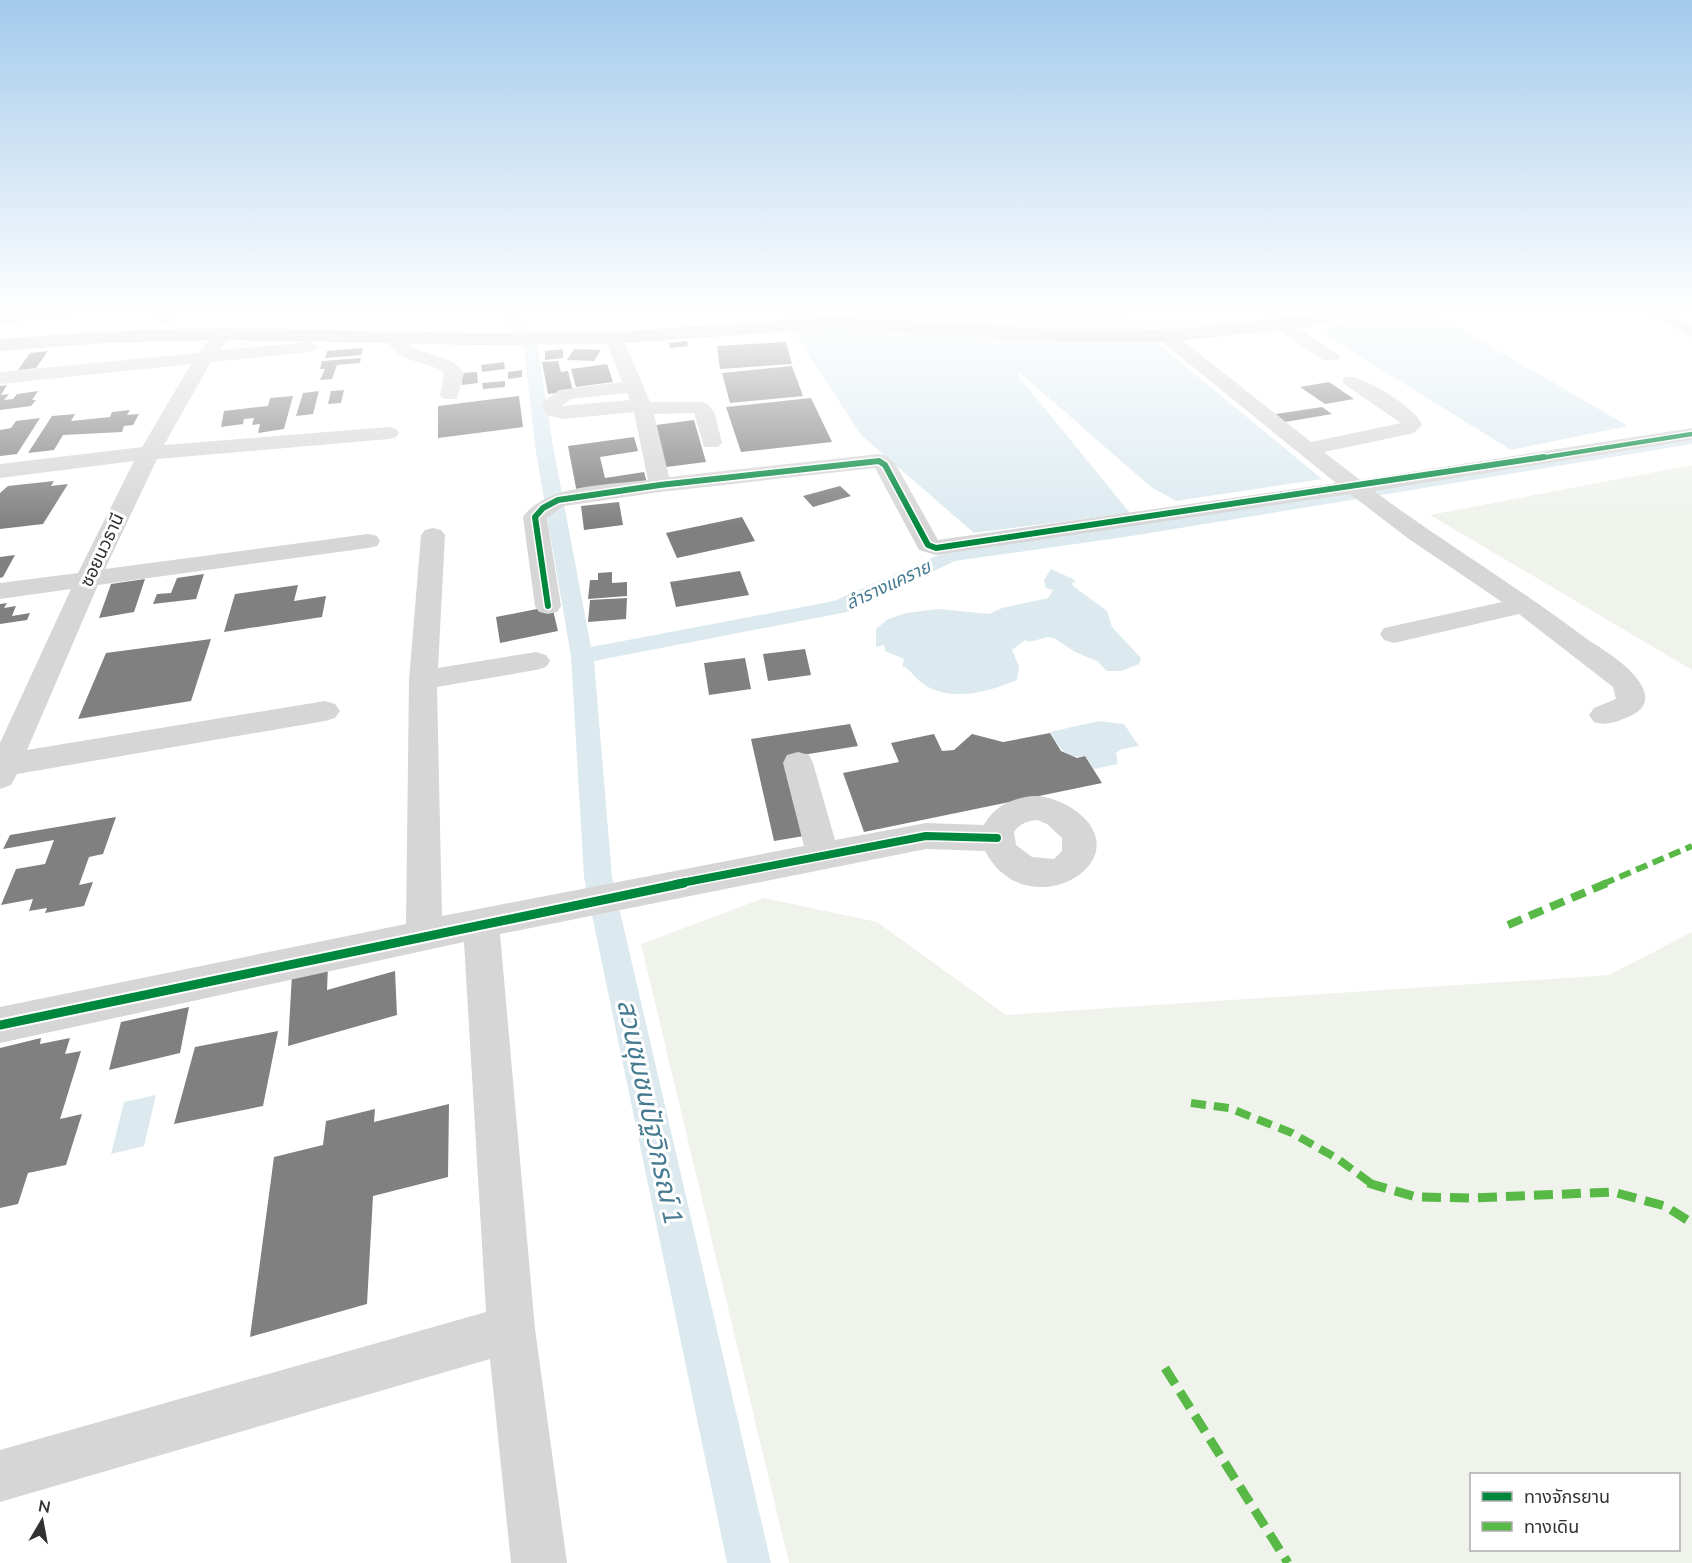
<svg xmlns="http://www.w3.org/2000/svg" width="1692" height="1563" viewBox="0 0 1692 1563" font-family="Mulish,'Noto Sans Thai',sans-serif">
	<rect width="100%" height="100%" fill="#fff"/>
	<!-- green -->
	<g fill="#f0f3ec" fill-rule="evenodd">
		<polygon points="1116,309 1379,309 1299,329 1156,340"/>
		<polygon points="1692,465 1692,670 1430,515"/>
		<path d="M764,898L877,922L1006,1015L1609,975L1692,932V1563H789L641,944ZM1472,1474H1678V1550H1472Z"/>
	</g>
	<!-- water -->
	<g fill="#dceaf0">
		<polygon points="779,309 1116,309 1322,479 1176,501 1151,487 1019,372 1019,377 1130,513 974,533 861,435"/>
		<polygon points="1404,309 1427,309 1628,426 1511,450 1316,329"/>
		<path d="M1051,569L1073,579L1076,582L1072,583L1073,586L1107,611L1112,627L1141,658L1139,664L1121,671H1107L1097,661L1075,652L1054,638L1048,637L1029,642L1025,640L1012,650L1019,666L1017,680C990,691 958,701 930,688C919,683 914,674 905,667H902L904,659L885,651L884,645L876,647V629L888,619L906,613L939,609L989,614L1002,608L1048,598L1053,590L1046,588L1044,580Z"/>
		<path d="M1099,721L1124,724L1139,746L1122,749L1116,753L1118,764L1094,769L1085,756C1066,760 1059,747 1050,732Z"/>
		<polygon points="156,1095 144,1146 111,1154 124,1102"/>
	</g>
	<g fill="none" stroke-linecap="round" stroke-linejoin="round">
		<!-- canal -->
		<polygon fill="#dceaf0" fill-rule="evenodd" points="502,309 516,309 525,330 538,349 553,446 591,647 834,601 950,550 1125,525 1692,434 1692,444 1125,537 955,561 847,612 594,661 612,877 771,1563 727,1563 584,877 571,656 535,446 524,349 511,330"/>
	</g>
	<!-- building -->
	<g fill="#808080">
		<polygon points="687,341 688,346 670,348 669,343"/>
		<polygon points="786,342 792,364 720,369 717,346"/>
		<polygon points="363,348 361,355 325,358 327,351"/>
		<polygon points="563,349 563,358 545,360 545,351"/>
		<polygon points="574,349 601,350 594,361 567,360"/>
		<polygon points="48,351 36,368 18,370 30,353"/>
		<polygon points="361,358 360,363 337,365 332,379 320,380 325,369 320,369 322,361"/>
		<polygon points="558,361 561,372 568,371 573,391 548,394 542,362"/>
		<polygon points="504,362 505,369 482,372 481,365"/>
		<polygon points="607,364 613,382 576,387 571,369"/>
		<polygon points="792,366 803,396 730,403 722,373"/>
		<polygon points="522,370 522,377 508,379 508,372"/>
		<polygon points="477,372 478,383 462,385 462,373"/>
		<polygon points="505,381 505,387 483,389 482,383"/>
		<polygon points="1329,382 1354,399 1325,404 1300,387"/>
		<polygon points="7,385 1,395 9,394 4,400 13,399 17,394 38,391 32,400 36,400 31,406 0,410 0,386"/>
		<polygon points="344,390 341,403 328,404 331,391"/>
		<polygon points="319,391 313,414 296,416 303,393"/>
		<polygon points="293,396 284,429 258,433 260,424 252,425 254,418 244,419 243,424 221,427 224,411 268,406 270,398"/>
		<polygon points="519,396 523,427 438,438 438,406"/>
		<polygon points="811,398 832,442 741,452 726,407"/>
		<polygon points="1322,407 1332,414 1285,422 1276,414"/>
		<polygon points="130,410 127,415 139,414 133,425 124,426 122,432 63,435 54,450 28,453 52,416 75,414 71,421 110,417 112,412"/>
		<polygon points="40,418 17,454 0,456 0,430 11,428 16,421"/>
		<polygon points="694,420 706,462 666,467 656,425"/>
		<polygon points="634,437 638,451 600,457 605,478 644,472 647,483 577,493 568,446"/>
		<polygon points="54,481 51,486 68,484 43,524 0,529 0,493 8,486"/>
		<polygon points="840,486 851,496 813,507 803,496"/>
		<polygon points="619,502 623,525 584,530 581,506"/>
		<polygon points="742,517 755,541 677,558 666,533"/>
		<polygon points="15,555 3,577 0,578 0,557"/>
		<polygon points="740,571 749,595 676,607 670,582"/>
		<polygon points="612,572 612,583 627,582 627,596 588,599 590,580 598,580 598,573"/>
		<polygon points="204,574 196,599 153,604 157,594 171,593 177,578"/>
		<polygon points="145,579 134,612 99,618 111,584"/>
		<polygon points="298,585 294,601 326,596 322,617 224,632 235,594"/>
		<polygon points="627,598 626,619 588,622 590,600"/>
		<polygon points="7,603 4,608 16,606 12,616 30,613 27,620 0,624 0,604"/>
		<polygon points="552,606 558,631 500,643 496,617"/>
		<polygon points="211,639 191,701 78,719 106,653"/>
		<polygon points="805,649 811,675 768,681 763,654"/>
		<polygon points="745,658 751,689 709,695 704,663"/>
		<polygon points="850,724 858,746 790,757 810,835 774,841 751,739"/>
		<polygon points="1050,733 1061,751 1077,758 1085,756 1102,783 864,832 843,773 899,762 891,743 934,734 942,751 954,750 972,734 1003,742"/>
		<polygon points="116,817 103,854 89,857 79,885 93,882 84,906 45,913 47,908 29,911 33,899 1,905 16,869 45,864 54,840 3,849 10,835"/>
		<polygon points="328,965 327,990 395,971 397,1015 288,1046 292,974"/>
		<polygon points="189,1007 180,1053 109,1070 121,1022"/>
		<polygon points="278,1031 263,1106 174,1124 195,1047"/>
		<polygon points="41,1038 40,1044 70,1038 65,1054 81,1051 60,1119 82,1114 66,1165 28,1173 18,1204 0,1208 0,1048"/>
		<polygon points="449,1104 448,1177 373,1196 367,1304 250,1337 274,1157 323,1145 326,1121 375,1109 374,1122"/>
	</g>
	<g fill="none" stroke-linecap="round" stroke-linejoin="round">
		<!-- minor -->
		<g fill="#d6d6d6" fill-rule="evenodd">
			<polygon points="44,309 72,309 75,313 66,318 0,323 0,313"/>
			<polygon points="167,309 187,309 170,323 158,323 155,319"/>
			<polygon points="1639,309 1661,309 1692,325 1692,337"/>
			<polygon points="1281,319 1287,320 1340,356 1338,360 1324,360 1275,328 1272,324 1275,320"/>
			<polygon points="223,329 232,334 220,350 310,342 319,347 310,352 211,362 164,445 389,427 396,429 399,433 396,437 389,439 157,459 105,569 368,534 377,536 380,541 377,546 368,548 98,585 27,750 325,701 335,704 340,711 335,718 325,721 17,774 11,785 0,789 0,743 71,589 0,599 0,583 78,573 134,461 0,478 0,464 142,447 191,364 0,384 0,372 199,353 217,330"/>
			<path d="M401,331L410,336L408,344L412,347C429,356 451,355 464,373L457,399H443L440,395L444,374L442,371C425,361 402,363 390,345L392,336Z"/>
			<path d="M1166,331L1172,332L1311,442L1401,423L1345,385L1342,381L1345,377C1361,373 1418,409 1422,425L1414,433L1324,452L1360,480L1692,428V440L1374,491C1440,540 1510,582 1576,631C1594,645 1620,658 1634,675C1649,692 1651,708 1628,717C1616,722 1607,726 1594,722L1589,715L1594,708L1616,699L1613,687L1519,614L1394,643L1384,640L1380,634L1384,628L1502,602L1409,539L1350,494L936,555L919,550L875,468L660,492L564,506L547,518L561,606L557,612L548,614L539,612L535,606L523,517C546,484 610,485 648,480L634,412L563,419L547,415L541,404L559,390L622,382L605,338L614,333L623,338L650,402H701L708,404L715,414L722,443L718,447H704L694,413L654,414L669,477L879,454L887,456L896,465L938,540L1336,483L1160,340L1157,336L1160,332ZM627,393L630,400L562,406L571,399Z"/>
			<path d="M433,528L441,530L445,535L438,668L536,652L546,655L550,661L546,667L536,670L437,687L442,916L804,846L783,763L787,755L798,752L809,755L813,763L835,840L926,823L984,825C994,806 1013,798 1033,796C1046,795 1066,803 1076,811C1144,862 1026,930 985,851L926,849L500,934L535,1329L567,1563H511L490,1359L0,1502V1450L486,1312L464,942L0,1043V1007L406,924L409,680L421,535L425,530ZM1037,820L1047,824L1062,838V851L1054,859L1032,857L1016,845L1014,832C1019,824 1027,821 1037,820Z"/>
		</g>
		<!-- major -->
		<polygon fill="#c9c9c9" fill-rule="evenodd" points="1334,309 1371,309 1368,313 1301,328 1166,342 1069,342 835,328 614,344 477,345 223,340 105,343 0,351 0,339 105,331 223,328 477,333 614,332 835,316 1069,330 1166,330 1301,316"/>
		<!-- quiet-far2 -->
		<polyline stroke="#58b947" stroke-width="6" stroke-dasharray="12 6" stroke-linecap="butt" points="1603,884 1692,846"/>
		<!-- quiet-far1 -->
		<g stroke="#58b947" stroke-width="8" stroke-dasharray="15 8" stroke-linecap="butt">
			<polyline points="1508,925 1607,883"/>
			<polyline points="1191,1103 1229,1108 1292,1133 1338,1159 1372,1184"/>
		</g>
		<!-- quiet -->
		<g stroke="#58b947" stroke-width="9" stroke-dasharray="19 9" stroke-linecap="butt">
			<polyline points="1368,1183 1416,1197 1471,1198 1613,1192 1665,1206 1692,1223"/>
			<polyline points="1165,1368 1288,1563"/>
		</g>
		<defs>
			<polyline id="cycleway-far3" points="1534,459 1692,434"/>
			<polyline id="cycleway-far2" points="548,606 535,517 543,508 558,500 660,485 879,461 885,465 928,545 936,548 1544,457"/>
			<polyline id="cycleway-far1" points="676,884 926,836 997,838"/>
			<polyline id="cycleway" points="0,1025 684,883"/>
		</defs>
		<!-- cycleway-far3 casing -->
		<use href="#cycleway-far3" stroke="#fff" stroke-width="7"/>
		<!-- cycleway-far2 casing -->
		<use href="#cycleway-far2" stroke="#fff" stroke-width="9"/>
		<!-- cycleway-far1 casing -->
		<use href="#cycleway-far1" stroke="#fff" stroke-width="11"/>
		<!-- cycleway casing -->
		<use href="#cycleway" stroke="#fff" stroke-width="13"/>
		<!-- cycleway-far3 -->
		<use href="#cycleway-far3" stroke="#00873e" stroke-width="4.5"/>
		<!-- cycleway-far2 -->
		<use href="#cycleway-far2" stroke="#00873e" stroke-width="6"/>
		<!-- cycleway-far1 -->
		<use href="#cycleway-far1" stroke="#00873e" stroke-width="8"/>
		<!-- cycleway -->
		<use href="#cycleway" stroke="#00873e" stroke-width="9"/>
	</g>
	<!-- sky -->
	<linearGradient id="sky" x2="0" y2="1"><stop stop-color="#a3caeb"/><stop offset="0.59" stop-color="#fff"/><stop offset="1" stop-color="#fff" stop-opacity="0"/></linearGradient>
	<rect width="1692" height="528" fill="url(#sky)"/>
	<g text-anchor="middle" stroke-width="6" stroke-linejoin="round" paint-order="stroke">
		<!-- far-street labels -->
		<g font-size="18" fill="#323232" stroke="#fff">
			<text transform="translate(102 550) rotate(-65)" y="6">ซอยนวธานี</text>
		</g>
		<!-- far-water labels -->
		<g font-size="18" font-style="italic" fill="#457a90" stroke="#fff">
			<text transform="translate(888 585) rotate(-25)" y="6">ลำรางแคราย</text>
		</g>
		<!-- near-water labels -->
		<g font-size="27" font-style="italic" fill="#457a90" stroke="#fff">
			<text transform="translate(650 1112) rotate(78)" y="9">สวนชุมชนปัฐวิกรณ์ 1</text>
		</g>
	</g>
	<!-- legend -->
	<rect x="1470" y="1473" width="210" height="78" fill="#ffffff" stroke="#adadad" stroke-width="1.5"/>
	<rect x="1482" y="1492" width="30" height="9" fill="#00873e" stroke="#adadad" stroke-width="1.5"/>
	<text x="1524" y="1503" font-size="18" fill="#323232">ทางจักรยาน</text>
	<rect x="1482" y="1522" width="30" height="9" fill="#58b947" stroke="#adadad" stroke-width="1.5"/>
	<text x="1524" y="1533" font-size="18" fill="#323232">ทางเดิน</text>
	<!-- north arrow -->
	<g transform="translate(42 1521) rotate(10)" stroke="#ffffff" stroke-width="4.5" paint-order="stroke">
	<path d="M0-4.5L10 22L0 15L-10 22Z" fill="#323232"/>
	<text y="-9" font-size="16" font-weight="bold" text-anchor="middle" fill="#323232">N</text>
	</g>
</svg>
